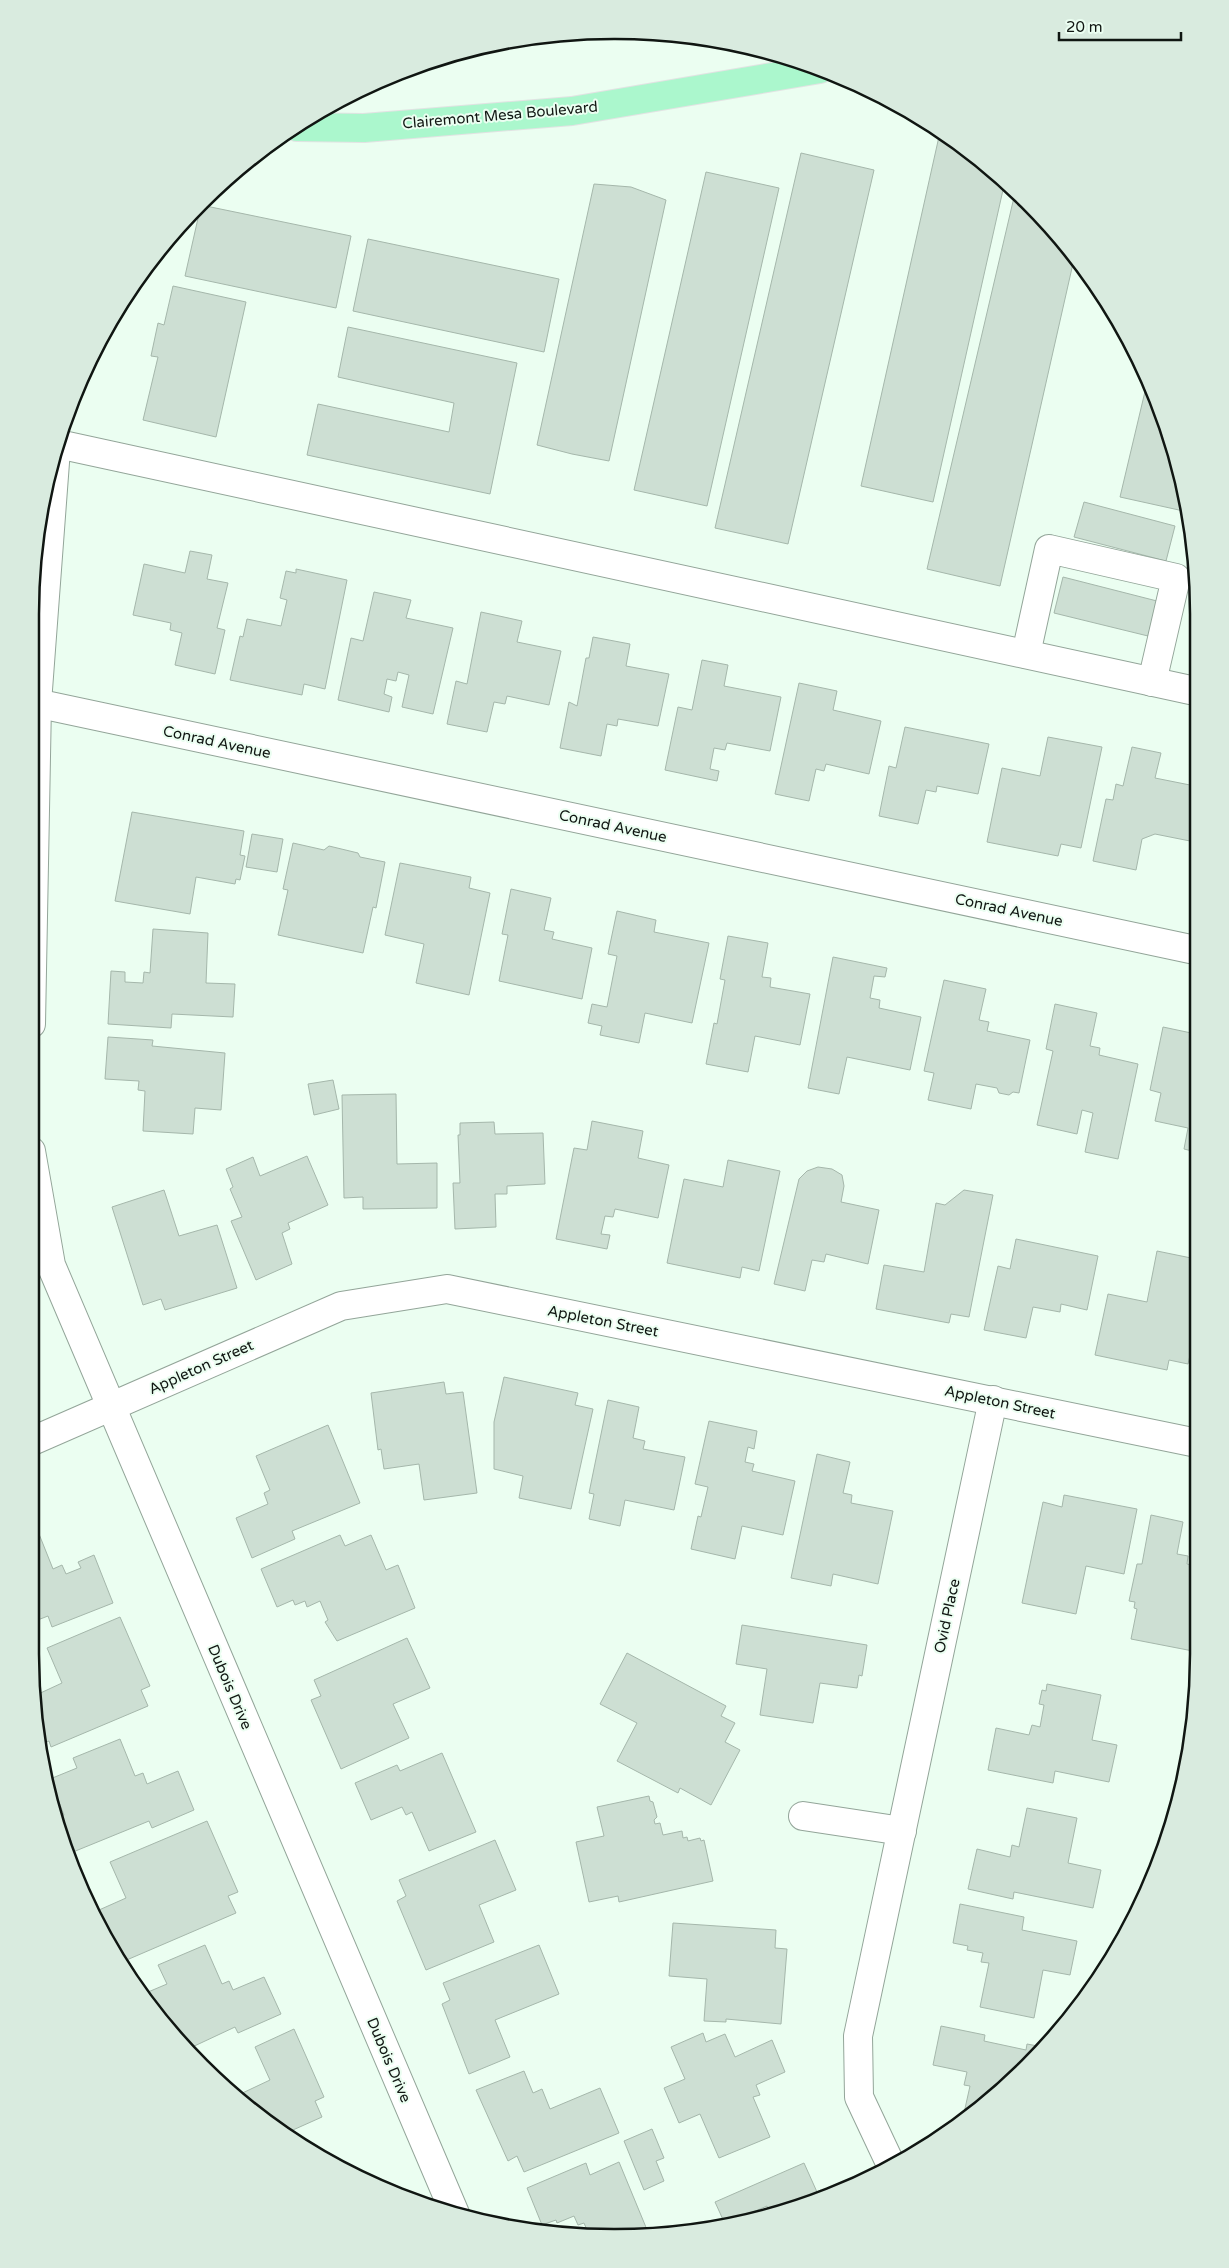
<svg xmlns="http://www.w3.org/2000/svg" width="1229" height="2268" viewBox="0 0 1229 2268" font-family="'Varela Round',sans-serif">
	<rect width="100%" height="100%" fill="#ebfef1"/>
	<!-- building -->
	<g fill="#cddfd3" stroke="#a5b7ab">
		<polygon points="940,132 1000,175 1005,181 933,502 861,486"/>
		<polygon points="801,153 874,170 788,544 715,528"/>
		<polygon points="706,172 779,188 707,506 634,490"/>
		<polygon points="594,184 631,187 666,200 609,461 572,454 537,445"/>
		<polygon points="1015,193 1074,259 1000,586 927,569"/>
		<polygon points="201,205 351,236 336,308 185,276"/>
		<polygon points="368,239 559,279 544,352 353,311"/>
		<polygon points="173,286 246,302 216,437 143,420 158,357 151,356 158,323 164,325"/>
		<polygon points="348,327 517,363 490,494 307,455 318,404 449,432 454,403 338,377"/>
		<polygon points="1147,383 1168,426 1188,512 1120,497"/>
		<polygon points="1084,502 1175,526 1166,561 1074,537"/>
		<polygon points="190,551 212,555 207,579 228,583 217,628 225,630 215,674 175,665 182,633 170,630 171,623 133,615 144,564 185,573"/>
		<polygon points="296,569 347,580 325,689 304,684 302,695 230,680 240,636 243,637 247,619 281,626 287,600 280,598 286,571 296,573"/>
		<polygon points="1063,577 1157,601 1148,636 1054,613"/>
		<polygon points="374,592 411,600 406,618 453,628 433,714 402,707 409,675 398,672 396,681 387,679 384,694 392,697 389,712 338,700 351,638 363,641"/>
		<polygon points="481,612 522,621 517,642 561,651 549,705 507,696 505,704 494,702 487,732 447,724 456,681 467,684"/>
		<polygon points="593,637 630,644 626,666 669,674 658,726 618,719 617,726 607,724 601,756 560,748 569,702 577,706 586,658 589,658"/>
		<polygon points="702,660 728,665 724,686 781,697 770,751 727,743 725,750 714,748 710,769 719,771 717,781 665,770 678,707 692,710"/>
		<polygon points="799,683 837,691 833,710 881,721 869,774 826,764 824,771 816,769 809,801 775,794"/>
		<polygon points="905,727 989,744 978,794 937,786 936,792 926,790 918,824 879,816 889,766 896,768"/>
		<polygon points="1048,737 1102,747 1081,848 1061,844 1058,856 987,842 1002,768 1040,776"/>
		<polygon points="1132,747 1161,753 1155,778 1195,786 1195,842 1155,834 1142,839 1136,870 1093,861 1106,799 1113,800 1116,784 1123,786"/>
		<polygon points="132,812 244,831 240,855 245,856 240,880 236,879 235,884 196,877 190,914 115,901"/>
		<polygon points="252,834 283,839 277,872 246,867"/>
		<polygon points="293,843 324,850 329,846 358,853 360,857 385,862 376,908 373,907 363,953 278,935 288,890 283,889"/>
		<polygon points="400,863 471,877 469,888 490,893 469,995 416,983 424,944 385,935"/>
		<polygon points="511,889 551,898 544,930 554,932 552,939 592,948 582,999 499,981 508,935 502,934"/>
		<polygon points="617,911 656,920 654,932 709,943 692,1023 645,1013 639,1043 600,1035 602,1026 588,1023 592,1004 607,1007 617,956 608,954"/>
		<polygon points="153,929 208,933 206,983 235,984 233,1017 172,1014 171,1028 108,1024 111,971 125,972 125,982 143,983 144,972 150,973"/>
		<polygon points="728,936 768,943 762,977 771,978 770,987 810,994 800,1045 755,1036 748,1072 706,1064 714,1023 717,1024 725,980 720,979"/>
		<polygon points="833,957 887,968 885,977 874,976 870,998 880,1000 879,1008 921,1017 910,1070 847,1057 839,1094 808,1088"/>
		<polygon points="944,980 986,989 979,1020 989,1022 987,1031 1030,1040 1019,1093 1013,1092 1009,1095 999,1093 997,1088 976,1084 971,1109 928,1100 934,1073 924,1071"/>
		<polygon points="1055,1004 1097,1013 1090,1046 1100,1048 1099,1055 1138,1064 1118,1159 1085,1152 1093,1113 1082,1110 1077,1134 1037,1125 1053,1051 1046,1049"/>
		<polygon points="1163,1027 1196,1034 1196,1152 1184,1149 1188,1128 1155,1121 1161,1093 1150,1090"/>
		<polygon points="108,1037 153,1040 152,1046 225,1053 221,1110 195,1108 193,1134 143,1131 145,1091 138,1090 139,1081 105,1079"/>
		<polygon points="333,1080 339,1109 314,1115 308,1084"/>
		<polygon points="396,1094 397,1164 437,1163 437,1208 363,1209 363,1197 344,1198 342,1095"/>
		<polygon points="592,1121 643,1131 638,1158 669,1165 658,1218 615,1209 613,1217 605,1216 601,1234 610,1235 607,1249 556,1239 574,1148 587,1150"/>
		<polygon points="494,1122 495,1134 543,1133 545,1184 507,1186 507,1194 495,1194 496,1227 455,1229 453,1183 460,1183 458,1135 460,1135 460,1123"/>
		<polygon points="307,1156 328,1205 288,1223 290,1229 282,1233 292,1264 256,1280 231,1221 242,1217 230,1189 233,1187 226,1169 253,1157 260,1176"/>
		<polygon points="728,1160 780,1171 759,1271 742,1267 740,1278 667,1263 684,1179 723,1187"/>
		<polygon points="818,1167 832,1169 842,1175 844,1186 841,1202 879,1210 868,1264 826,1254 824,1262 812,1260 805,1291 774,1284 799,1179 807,1171"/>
		<polygon points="164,1190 179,1236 217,1225 237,1288 165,1310 161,1299 143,1305 112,1207"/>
		<polygon points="964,1190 993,1195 969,1317 951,1314 949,1323 876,1309 884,1265 924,1272 936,1203 945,1205"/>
		<polygon points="1016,1239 1098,1256 1087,1310 1061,1304 1060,1312 1033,1307 1026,1338 984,1330 998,1266 1010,1269"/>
		<polygon points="1157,1251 1196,1259 1197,1324 1188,1364 1169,1360 1167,1370 1095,1355 1108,1294 1147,1302"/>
		<polygon points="504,1377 578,1393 575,1405 593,1409 571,1509 519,1498 523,1476 494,1469 494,1422"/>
		<polygon points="444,1382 446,1394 463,1392 477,1493 424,1500 419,1464 384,1469 381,1449 378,1450 371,1393"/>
		<polygon points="608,1400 639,1407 633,1438 645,1441 643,1449 685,1457 674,1510 625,1500 620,1526 589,1519 594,1494 589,1493"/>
		<polygon points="709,1421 757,1431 754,1449 748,1447 745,1462 754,1464 752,1471 795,1481 783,1535 742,1526 735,1559 691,1549 698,1516 701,1517 708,1487 695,1484"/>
		<polygon points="328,1425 360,1503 292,1531 295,1539 252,1558 236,1518 268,1504 264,1493 270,1490 256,1456"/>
		<polygon points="817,1454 850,1462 843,1493 852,1495 851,1503 893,1511 878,1584 833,1574 831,1586 791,1578"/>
		<polygon points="1064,1495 1137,1509 1124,1574 1086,1566 1076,1614 1022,1603 1043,1502 1062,1507"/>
		<polygon points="1151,1515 1183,1522 1177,1554 1188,1556 1187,1564 1197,1566 1198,1652 1131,1639 1137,1609 1134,1608 1135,1602 1129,1601 1137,1564 1142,1564"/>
		<polygon points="37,1529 53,1569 62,1565 66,1574 81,1568 78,1562 94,1555 113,1603 52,1627 48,1616 30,1623 30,1531"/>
		<polygon points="340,1535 345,1546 371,1535 386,1570 398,1565 415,1608 337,1641 325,1622 328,1620 320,1601 307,1607 305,1601 295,1605 293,1600 277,1607 261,1569"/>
		<polygon points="120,1617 150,1686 141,1690 148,1706 51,1747 49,1741 39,1745 34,1696 62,1683 47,1648"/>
		<polygon points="742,1625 867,1645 862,1676 859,1675 857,1688 820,1683 813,1723 760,1715 767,1669 736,1664"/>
		<polygon points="407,1638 430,1688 393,1704 409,1738 341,1769 311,1700 321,1696 314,1680"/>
		<polygon points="627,1653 726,1706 721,1716 735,1723 725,1742 740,1750 711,1805 680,1788 678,1793 617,1761 637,1723 600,1704"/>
		<polygon points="1047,1684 1101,1695 1092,1740 1117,1745 1109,1782 1055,1771 1053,1783 988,1770 996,1728 1029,1735 1032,1725 1040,1727 1044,1705 1039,1704 1042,1690 1046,1691"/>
		<polygon points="120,1739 135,1776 143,1773 147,1784 178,1771 194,1810 152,1828 149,1821 73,1852 58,1817 64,1815 50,1779 77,1768 73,1758"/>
		<polygon points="442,1753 476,1832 429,1851 412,1812 406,1815 402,1807 371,1820 355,1783 397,1765 400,1771"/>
		<polygon points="649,1796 650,1801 653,1802 657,1817 654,1820 655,1824 660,1823 663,1835 682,1831 683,1838 687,1837 688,1841 700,1838 701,1841 704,1840 713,1881 619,1902 618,1896 589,1902 576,1842 604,1836 597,1807"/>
		<polygon points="1027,1808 1077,1818 1068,1863 1101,1870 1093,1908 1014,1892 1013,1899 968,1889 977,1849 1010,1857 1012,1845 1019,1847"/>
		<polygon points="207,1821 238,1892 228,1896 236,1913 122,1962 99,1910 126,1898 110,1862"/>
		<polygon points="495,1840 516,1890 479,1905 494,1942 426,1970 397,1901 406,1896 399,1880"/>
		<polygon points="1151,1864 1154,1864 1146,1885"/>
		<polygon points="960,1904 1024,1917 1022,1930 1077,1941 1070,1975 1043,1970 1034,2018 980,2007 989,1963 981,1962 983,1953 967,1950 968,1946 953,1943"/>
		<polygon points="673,1923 776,1930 775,1948 787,1949 781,2024 726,2019 726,2022 704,2021 707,1979 669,1976"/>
		<polygon points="205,1945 222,1984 229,1981 233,1990 264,1977 281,2014 238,2033 235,2027 188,2049 151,2010 141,1995 167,1984 158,1965"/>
		<polygon points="539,1945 559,1994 495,2020 510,2057 469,2074 442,2004 450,2000 443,1983"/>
		<polygon points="941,2026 985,2035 984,2041 1026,2050 1027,2044 1043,2047 1000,2093 962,2122 970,2086 964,2085 967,2072 933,2065"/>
		<polygon points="294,2029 324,2097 315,2101 322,2117 284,2134 285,2136 234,2097 270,2080 255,2047"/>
		<polygon points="703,2033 706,2042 725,2034 735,2057 772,2040 785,2072 756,2085 760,2095 753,2097 770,2137 719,2158 700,2114 679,2123 664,2088 685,2079 671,2047"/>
		<polygon points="524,2071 533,2093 542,2089 550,2109 600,2088 619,2133 524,2172 517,2156 508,2161 476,2090"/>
		<polygon points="652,2129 664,2158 656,2161 664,2181 644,2190 624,2141"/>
		<polygon points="619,2162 650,2237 590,2237 584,2223 578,2225 574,2216 557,2223 556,2220 542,2225 527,2188 586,2163 590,2175"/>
		<polygon points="804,2163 817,2192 821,2190 824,2198 771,2216 767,2206 725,2224 715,2202"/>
	</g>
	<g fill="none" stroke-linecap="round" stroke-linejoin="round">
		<defs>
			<g id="minor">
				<polyline points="58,444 1195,691"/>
				<polyline points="1026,654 1049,549 1176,578 1152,682"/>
				<polyline points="31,702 1195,950"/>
				<polyline points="31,1024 37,703 56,449"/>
				<polyline points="31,1151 51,1265 456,2216"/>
				<polyline points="30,1442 341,1306 447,1289 1197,1443"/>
				<polyline points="803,1816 902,1831"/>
				<polyline points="891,2165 859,2097 858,2036 993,1400"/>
			</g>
			<polyline id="major" points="297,127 364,128 572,111 820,69"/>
		</defs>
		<!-- minor casing -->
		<use href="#minor" stroke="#93a599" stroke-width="30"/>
		<!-- major casing -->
		<use href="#major" stroke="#e2e3e3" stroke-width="30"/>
		<!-- minor -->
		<use href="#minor" stroke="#fff" stroke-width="28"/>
		<!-- major -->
		<use href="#major" stroke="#abf7cd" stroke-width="28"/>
	</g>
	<g text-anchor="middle" stroke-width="4" stroke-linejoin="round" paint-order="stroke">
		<!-- street labels -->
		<g font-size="15" fill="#101612" stroke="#ebfef1">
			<text transform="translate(500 115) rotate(-5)" y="5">Clairemont Mesa Boulevard</text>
			<text transform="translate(217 742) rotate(12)" y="5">Conrad Avenue</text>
			<text transform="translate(613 826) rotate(12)" y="5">Conrad Avenue</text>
			<text transform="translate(1009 910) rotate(12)" y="5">Conrad Avenue</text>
			<text transform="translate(603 1321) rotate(11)" y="5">Appleton Street</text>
			<text transform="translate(201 1367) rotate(-24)" y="5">Appleton Street</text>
			<text transform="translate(1000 1402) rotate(12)" y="5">Appleton Street</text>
			<text transform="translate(947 1616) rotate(-78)" y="5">Ovid Place</text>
			<text transform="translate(230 1687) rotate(67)" y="5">Dubois Drive</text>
			<text transform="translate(389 2060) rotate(67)" y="5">Dubois Drive</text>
		</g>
	</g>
	<!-- crop -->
	<path d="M0 0H1229V2268H0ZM614 39H615A575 575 0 0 1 1190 614V1654A575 575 0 0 1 615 2229H614A575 575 0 0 1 39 1654V614A575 575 0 0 1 614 39Z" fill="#d9ebdf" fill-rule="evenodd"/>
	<path fill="none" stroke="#101612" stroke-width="2.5" d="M614 39H615A575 575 0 0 1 1190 614V1654A575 575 0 0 1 615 2229H614A575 575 0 0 1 39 1654V614A575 575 0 0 1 614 39Z"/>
	<!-- scale -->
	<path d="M1059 32v8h122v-8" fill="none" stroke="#101612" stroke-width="2.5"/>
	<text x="1066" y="32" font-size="15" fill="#101612" stroke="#ebfef1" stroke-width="4" paint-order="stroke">20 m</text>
</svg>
